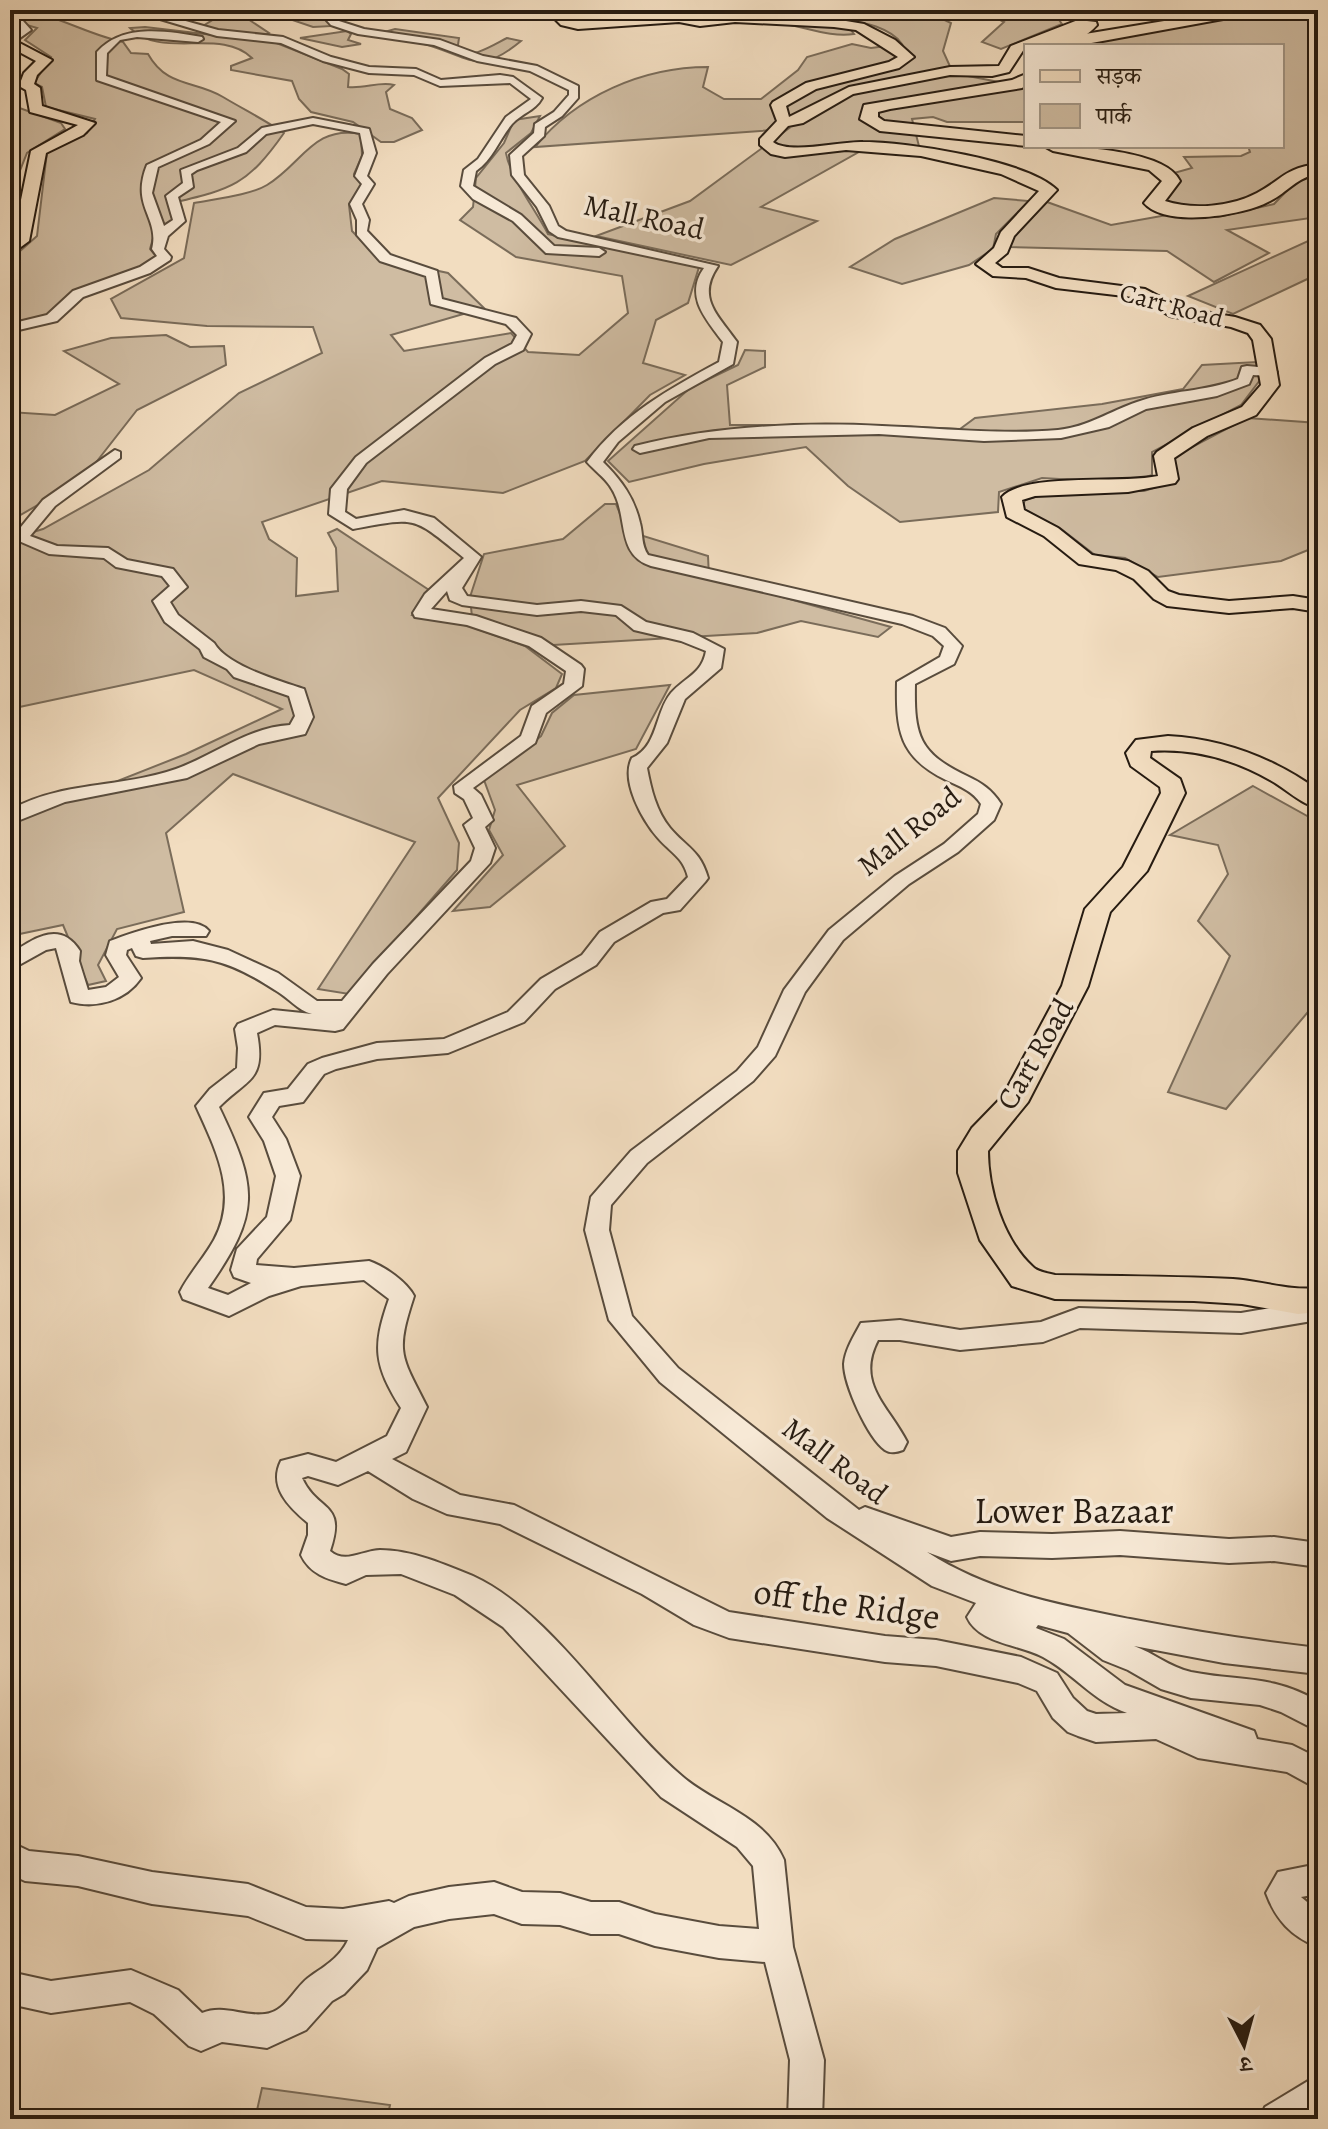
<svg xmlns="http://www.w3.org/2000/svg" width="1328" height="2129" viewBox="0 0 1328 2129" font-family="Alegreya,'Noto Serif Devanagari',serif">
	<rect width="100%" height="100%" fill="#f2ddc0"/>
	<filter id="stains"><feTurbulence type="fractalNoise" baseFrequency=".0025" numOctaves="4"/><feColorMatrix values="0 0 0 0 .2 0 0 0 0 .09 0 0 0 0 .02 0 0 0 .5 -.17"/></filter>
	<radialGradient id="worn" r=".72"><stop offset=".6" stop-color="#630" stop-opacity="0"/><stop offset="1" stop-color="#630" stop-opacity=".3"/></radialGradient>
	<!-- green -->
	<g fill="#cfbca2" stroke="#7a6c5a" stroke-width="2">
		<path d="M10,10C50,10 84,34 123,42L131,53L148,54C167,88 195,80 223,97C243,109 265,120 284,133C246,187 231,189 168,204L173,221L154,235L150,249L156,256L137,269L75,291L45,316L10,324V260L37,236L47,152L87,133L95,119L46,107L42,87L34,83L51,57L25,40L37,28L10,20Z"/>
		<polygon points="219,10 318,13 333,26 313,27 272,13 252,14 248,19 269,33 264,36 220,31 203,26 214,19"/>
		<path d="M779,10H852L908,17L934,15L951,23L943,51L953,73L1019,86L1026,82V122H947L933,117L912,119L920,150L859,152L761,207L817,221L731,265L596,236L690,201L788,129L535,147C576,96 643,67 708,67L703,87L724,99H761L798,70L807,57L852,44L871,48L902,44C892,29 862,20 844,21L854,34C828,38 802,25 776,23Z"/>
		<polygon points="950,10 1034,10 1031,12 1056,16 1062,24 1001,49 982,42 1004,22 993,16 956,17"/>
		<path d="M1255,10H1318V168C1278,171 1281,187 1251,200C1221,213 1187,209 1157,202L1175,181L1174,173L1192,168L1184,157L1241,156L1250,152L1248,146H1282V46H1030L1074,32L1112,36Z"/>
		<path d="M145,27L274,42L342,69L349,74L348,87C364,89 380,81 394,85L386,92L390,109L412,118L422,130L394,142H381L353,122L311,112L299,99L292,81L231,70V66L252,58C220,27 162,60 130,28Z"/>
		<path d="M395,29L459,38L457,52C473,59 493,45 507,38L521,41C482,73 475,61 434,47C414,40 391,38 370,36Z"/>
		<polygon points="347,31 351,34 348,40 361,44 342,47 300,38"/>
		<polygon points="10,88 14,106 61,123 65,129 27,153 17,178 10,181"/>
		<path d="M540,116L531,133L506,153C510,177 535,209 548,234L699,267L688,303L656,320L643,363L685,375L650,395L585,461L503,493L382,481L262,522L269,539L297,558L296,596L338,591L336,548L328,533L337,529L429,590L412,615L469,626L525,646L562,674L556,688L520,710L438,798L459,843L457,870L349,994L318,989L415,842L233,774L166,833L184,912L117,929L98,965L106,981L88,985L63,925L10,936V834L16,821L186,754L282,709L194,670L10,709V539L43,529L149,470L239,393L322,353L313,327L207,326L121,318L111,299L184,258L194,203C214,199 251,195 267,185C303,163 313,125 361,134L362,156L354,174L363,183L349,205L352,231L378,258L448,273L484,308L391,335L404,351L511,333L528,352L579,355L628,313L622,276L516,257L460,220L473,207L476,178L504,143L514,120Z"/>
		<polygon points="1318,174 1318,217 1227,230 1269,253 1214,282 1167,251 1009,247 1015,235 1047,202 1111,225 1167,215 1218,217 1274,204 1298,179"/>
		<polygon points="994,198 1029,201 996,234 993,249 969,265 902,284 850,267 895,239"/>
		<polygon points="1308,241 1318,245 1318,274 1233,314 1188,296"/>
		<polygon points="166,335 190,347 224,346 226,365 137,410 83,479 10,521 10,412 55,415 119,384 64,351 111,338"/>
		<polygon points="745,350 765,351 765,367 727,385 730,425 867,425 960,429 975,418 1102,404 1183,389 1202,365 1257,362 1260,380 1241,405 1152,452 1152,475 1130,483 1042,478 999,492 998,512 900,522 848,486 806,447 704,464 629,482 608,461 690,388 738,365"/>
		<polygon points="1247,418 1318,423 1318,546 1281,561 1158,577 1125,558 1095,555 1060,528 1021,511 1025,500 1054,491 1144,491 1176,481 1173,457"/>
		<polygon points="605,504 616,504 627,531 708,556 709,577 891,627 878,637 801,621 757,633 553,645 472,617 470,597 484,554 563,539"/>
		<polygon points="670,685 636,749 517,785 565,846 490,907 453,911 503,855 489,830 495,810 484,780 541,736 552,713 574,695"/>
		<polygon points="1253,786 1318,822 1318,1005 1313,1006 1226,1109 1168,1092 1230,956 1198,921 1228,874 1218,845 1170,835"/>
		<polygon points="262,2088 390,2105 387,2119 255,2119"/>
	</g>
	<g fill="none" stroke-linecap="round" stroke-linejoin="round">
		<defs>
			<g id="minor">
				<path d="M130,10H146L218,30L283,37L331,57L369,67L416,69L441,80L500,75L513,77L542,98C535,111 522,113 512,124C499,140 493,159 476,171L473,186L521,215L554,246L599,248L605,252L599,256L546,253L513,221L473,199L461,186L464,170L478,159L506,117L531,99L510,83L440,86L414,75L369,73L323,61L281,43L217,36Z"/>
				<path d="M310,10H328L339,21L364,29L440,40L483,56L537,66L578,86V98L562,116L545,127L544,136L522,156L524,175L549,206L558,226L566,231L718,266C696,298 718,315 737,342L733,364L665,402L618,442L603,462C621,480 634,497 640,523C643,534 641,545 648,555L913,616L945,628L962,646L954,664L915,684C914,736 919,753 967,776C982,783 992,790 1001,804L994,820L958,852L909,884L843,940L805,992L775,1056L753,1081L647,1163L611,1205L609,1230L632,1316L678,1368L859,1510L865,1507L951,1537L980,1532L1052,1534L1120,1531L1229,1539L1274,1537L1318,1543V1567L1274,1561L1229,1563L1120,1555L1052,1558L980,1556L951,1561L927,1552C989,1592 1059,1605 1130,1619C1192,1631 1255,1641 1318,1648V1674L1224,1663L1134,1646C1154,1653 1169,1667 1191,1672C1242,1682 1269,1674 1318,1701V1731L1281,1712L1260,1705L1191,1698L1161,1689L1128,1670L1103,1660L1068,1633L1038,1625L1036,1628L1064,1639L1125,1685L1254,1731L1257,1739L1292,1745L1318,1758V1789L1287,1772L1198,1758L1156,1739L1096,1742L1078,1736L1068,1732L1053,1718L1037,1691L1018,1683L936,1666L885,1662L729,1638L694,1625L642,1594L500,1524L447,1514L413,1499L368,1471L338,1485L308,1476L302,1478C318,1513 347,1501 330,1551C345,1564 361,1551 380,1550C411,1550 444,1564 473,1576C553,1613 615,1720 683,1777C716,1805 765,1816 784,1860L793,1947L824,2060L822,2119H788L790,2060L765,1962L719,1958L655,1946L619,1934H591L560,1925L522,1924L494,1914L449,1919L414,1927L377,1948L367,1970L344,1994L332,2001L306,2030L267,2048L222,2042L201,2051L189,2046L154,2014L130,2002L51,2013L10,2004V1972L51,1981L131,1970L178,1990L202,2013C224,2004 243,2017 265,2014C285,2012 293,1990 308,1978C323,1967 339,1959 348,1940L306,1939L248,1916L152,1904L78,1886L25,1881L10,1874V1842L29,1851L78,1856L152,1872L248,1884L306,1907L343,1909L389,1901L394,1903L409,1896L449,1887L494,1882L522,1892L560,1893L591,1902H619L655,1914L719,1926L759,1929L753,1866L737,1847L661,1797L503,1627L455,1595L401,1574L366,1575L346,1584C327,1579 310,1574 301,1555L308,1535V1523C289,1507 268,1487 281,1461L308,1454L336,1462L387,1436L401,1408C374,1365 372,1347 389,1299L364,1280L301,1286L269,1296L229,1316L183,1299L180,1292C189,1274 204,1258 214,1240C239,1194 216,1150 196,1106L210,1089L237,1068L238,1048L235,1029L238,1024L273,1010L312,1014C297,1010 289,998 275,990C226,958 201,954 143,958L136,956L132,948L127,950L126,955L141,978C126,1000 97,1009 71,1002L56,948L46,950L10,970V954C35,938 60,920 80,951L79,961L88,990L106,987L119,977L106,955L110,941C131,933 192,910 209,931L206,936H172L150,941L151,944L193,941L228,950L278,973L317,1001H342L373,964L471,861L475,848L464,825L473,818L464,799L455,793L454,786L521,736L532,706L564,684L566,671L529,646L467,625L415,617L413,613L425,594L464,558C412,516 418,517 353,529L329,514L331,489L356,457L485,358L512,344L517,335L506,324L431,304L426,276L380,261L357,235V220L350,204L362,184L355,176L364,153L360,133L313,124L266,134L246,152L197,170L191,174L193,187L178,197L185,221L168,236L164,249L171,257L170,260L150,273L83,297L57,321L10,332V324L47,315L73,291L140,267L157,256L152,249C160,217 130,207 147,165L201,140L221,122L97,80V52C123,23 166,31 202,37L203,39L198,42L137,37L120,40L107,53L106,76L235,121L209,144L158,167L152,193L164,226L173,220L166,196L183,183L181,170L238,148L262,128L313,118L369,129L376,153L367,176L374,184L362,204L369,220L367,231L390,255L437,271L442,299L516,318L531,334L523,350L495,364L366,463L347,489L345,512L356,519L404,510L434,518L481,557L462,588L467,596L537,605L581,601L621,606L646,622L693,633L724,649L721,668L685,699L667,743L647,768C651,789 656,811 670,828C687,848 700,850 708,878L705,882L680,910L663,913L614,942L596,965L555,989L524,1022L448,1053L377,1059L336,1069L324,1074L303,1102L279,1106L272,1117L286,1139L300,1176L290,1220L257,1259L256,1265L294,1268L369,1261C384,1266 407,1282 414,1296C395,1354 401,1355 427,1407L406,1452L392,1459L460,1495L514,1505L729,1612L885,1636L936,1640L1021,1657L1057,1673L1073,1698L1087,1711L1096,1714L1127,1713C1093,1701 1073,1673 1043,1657C1019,1644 979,1644 967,1617L976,1603L932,1586L827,1518L660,1382L609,1320L585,1230L591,1197L631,1151L737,1071L758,1047L784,990L829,930L895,876L944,844L978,814L981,804C973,791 959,786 946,780C899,757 896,730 897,682L940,657L944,646L933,636L902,624L651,566C614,554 630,514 610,486C604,477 594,470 587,462C622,415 669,389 719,362L723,342C706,319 684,296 704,268L558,237L549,231L537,207L512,175L510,155L534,133L535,124L554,112L569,95V90L530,71L477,61L434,45L358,34L331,25L321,14ZM447,591L450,600L462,605L537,615L581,611L616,615L634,630L681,641L706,651C702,674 685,677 671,693C655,712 658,747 632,758C620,781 643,821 658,838C671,853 683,857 688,877L667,899L651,902L600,932L582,955L541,979L508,1012L444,1039L377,1043L322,1058L308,1064L288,1089L264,1093L249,1117L264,1141L276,1176L267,1217L237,1249L231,1270L234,1277L251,1283L228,1295L208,1288C261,1213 258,1188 219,1107C248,1078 266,1081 257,1033L275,1025L335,1031L343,1029L387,974L490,863L495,848L485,827L493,820L481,795L473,788L535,743L546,713L582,686L584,669L581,665L541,638L476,616L431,609Z"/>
				<polygon points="10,19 23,21 31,30 10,45 10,37 20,30 10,25"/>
				<path d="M1247,366L1270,368L1277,372L1270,376L1253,375L1249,384L1217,396L1146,409L1109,427L1061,438L984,441L879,434L709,438L640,453L633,449L635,446C714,426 801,422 882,426C941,428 999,435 1058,430C1088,427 1110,411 1137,402C1170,390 1205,392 1238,379L1242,367Z"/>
				<path d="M115,450L120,452V458L55,506L30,536L57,546L108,548L127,560L173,569L187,587L170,602L178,615L214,643C227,666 280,681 304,689L313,717L305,734L259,744L187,778L65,802L10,824V810C61,781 122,788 176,769C214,755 249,727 290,725L295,716L289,696L234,677L227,669L204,657L200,649L165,622L153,601L170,586L162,576L116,567L104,558L49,554L12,538L43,500Z"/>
				<path d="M1318,1300V1320L1241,1333L1080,1328L1043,1342L960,1350L900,1340H878C855,1384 889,1406 907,1442L903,1450C897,1452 891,1454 885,1450C868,1438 844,1385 844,1364C845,1350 854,1336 861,1323L900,1320L960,1330L1041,1322L1079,1308L1241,1313Z"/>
				<path d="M1318,1864V1894L1301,1897L1318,1911V1947C1291,1936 1276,1920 1266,1893L1278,1872Z"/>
				<polygon points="1318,2075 1318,2114 1312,2119 1260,2119 1265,2107"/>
			</g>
			<g id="major">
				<polygon points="386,10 467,10 461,14 417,19"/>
				<path d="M546,10H560L578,21L679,14L700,18L735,14L834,19L864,24L895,40L914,57L899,68L816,89L786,106L789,117L849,87L950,67L999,66L1011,46L1078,20L1096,22L1097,25C1077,48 1048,46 1026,46L1009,72L992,76L950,75L853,94L803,123L788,126L773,142C790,155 840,141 863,142C906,142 1027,160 1057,190L1014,236L1007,253L995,263L1002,268H1028L1059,278L1145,289L1181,308L1235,317L1260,325L1271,339L1279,385L1256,415L1207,436L1174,458L1178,479L1175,483L1128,492L1035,496L1022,500L1024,510L1058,528L1092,555L1128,561L1148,571L1168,591L1179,595L1229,601L1293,596L1318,600V612L1293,608L1229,613L1167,606L1154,599L1134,579L1116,570L1079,564L1044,536L1007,517L1002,497C1025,472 1122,484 1158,476L1154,456L1157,452L1193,428L1242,407L1261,385L1253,340L1248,333L1231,327L1170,316L1141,298L1056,288L1026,278L993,276L976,264L994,248L1001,232L1039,191L1001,174L921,156L846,150L785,157L771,154L760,145V139L777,121L771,105L773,102L806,83L889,62L898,57L856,30L834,27L735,22L700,26L679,22L578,29L561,25Z"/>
				<polygon points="10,38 52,60 37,75 34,84 40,88 42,106 95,123 83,135 46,153 29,241 10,255 10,242 13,239 31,151 78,125 30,112 26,90 19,86 24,73 36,61 10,47"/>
				<path d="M1168,736C1223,739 1273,758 1318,790V808C1301,804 1286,789 1270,780C1233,759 1194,748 1151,751L1150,758L1180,779L1185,793L1147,871L1110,912L1088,986L1028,1102L988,1151C988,1189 1003,1239 1032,1266C1037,1272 1048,1273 1055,1275C1114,1276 1174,1276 1233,1279C1262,1281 1289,1291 1318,1288V1312L1298,1314L1242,1304L1194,1301L1055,1299L1012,1286L980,1240L958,1173V1151L972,1128L1003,1096L1062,986L1085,909L1123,867L1161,793L1160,787L1131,766L1126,753L1136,740Z"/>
			</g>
			<g id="highway">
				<polygon points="1231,10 1259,10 1256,13 1075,46 1053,46 1061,40 1079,35"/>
				<polygon points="1026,74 1026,85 1022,88 890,109 878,112 878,117 884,121 1026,136 1027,146 880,131 860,119 864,105 1012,80"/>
				<path d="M1044,146C1076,146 1166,150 1180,181L1165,201C1192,210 1231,207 1257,193C1283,179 1285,168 1318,164V174C1297,177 1288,192 1270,201C1243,216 1166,228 1144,203L1162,181L1149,170L1053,151Z"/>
			</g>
		</defs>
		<!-- minor casing -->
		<use href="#minor" stroke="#594c3d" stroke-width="4"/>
		<!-- major casing -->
		<use href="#major" stroke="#261b11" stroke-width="4"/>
		<!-- highway casing -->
		<use href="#highway" stroke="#261b11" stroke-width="4"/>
		<!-- minor -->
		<use href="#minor" fill="#f7e9d6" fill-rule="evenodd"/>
		<!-- major -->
		<use href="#major" fill="#f2ddc0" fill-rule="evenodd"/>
		<!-- highway -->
		<use href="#highway" fill="#f2ddc0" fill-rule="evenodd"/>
	</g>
	<g text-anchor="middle" stroke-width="7" stroke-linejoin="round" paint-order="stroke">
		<!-- far-street labels -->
		<g font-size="26" fill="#261b11" stroke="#f7e9d6">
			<text transform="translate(1172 305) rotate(15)" y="9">Cart Road</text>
		</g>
		<!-- street labels -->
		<g font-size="30" fill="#261b11" stroke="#f7e9d6">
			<text transform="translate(644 217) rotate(12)" y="10">Mall Road</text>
			<text transform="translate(909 831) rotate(-39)" y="10">Mall Road</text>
			<text transform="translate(1035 1054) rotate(-60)" y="10">Cart Road</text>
			<text transform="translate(835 1461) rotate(37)" y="10">Mall Road</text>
		</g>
		<!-- near-street labels -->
		<g font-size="36" fill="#261b11" stroke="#f7e9d6">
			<text x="1074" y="1523">Lower Bazaar</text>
			<text transform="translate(847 1603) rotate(8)" y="13">off the Ridge</text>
		</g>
	</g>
	<!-- margin -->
	<rect width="1328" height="2129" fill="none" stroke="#f2ddc0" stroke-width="40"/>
	<rect x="12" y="12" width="1304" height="2105" fill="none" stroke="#261b11" stroke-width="4"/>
	<rect x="20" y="20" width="1288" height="2089" fill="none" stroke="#261b11" stroke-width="2"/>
	<!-- legend -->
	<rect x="1024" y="44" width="260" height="104" fill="#f7e9d6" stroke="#a39787" stroke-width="2"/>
	<rect x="1040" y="70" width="40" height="12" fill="#f2ddc0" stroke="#a39787" stroke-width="2"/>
	<text x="1096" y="84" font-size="24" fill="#261b11">सड़क</text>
	<rect x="1040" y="104" width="40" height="24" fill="#cfbca2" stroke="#a39787" stroke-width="2"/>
	<text x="1096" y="124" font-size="24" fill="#261b11">पार्क</text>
	<!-- north arrow -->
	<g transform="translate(1244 2045) rotate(174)" stroke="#f7e9d6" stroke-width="6" paint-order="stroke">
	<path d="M0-6L14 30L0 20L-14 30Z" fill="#261b11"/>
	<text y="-12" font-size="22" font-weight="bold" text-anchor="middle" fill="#261b11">उ</text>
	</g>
	<rect width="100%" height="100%" filter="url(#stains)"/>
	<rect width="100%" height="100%" fill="url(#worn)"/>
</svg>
